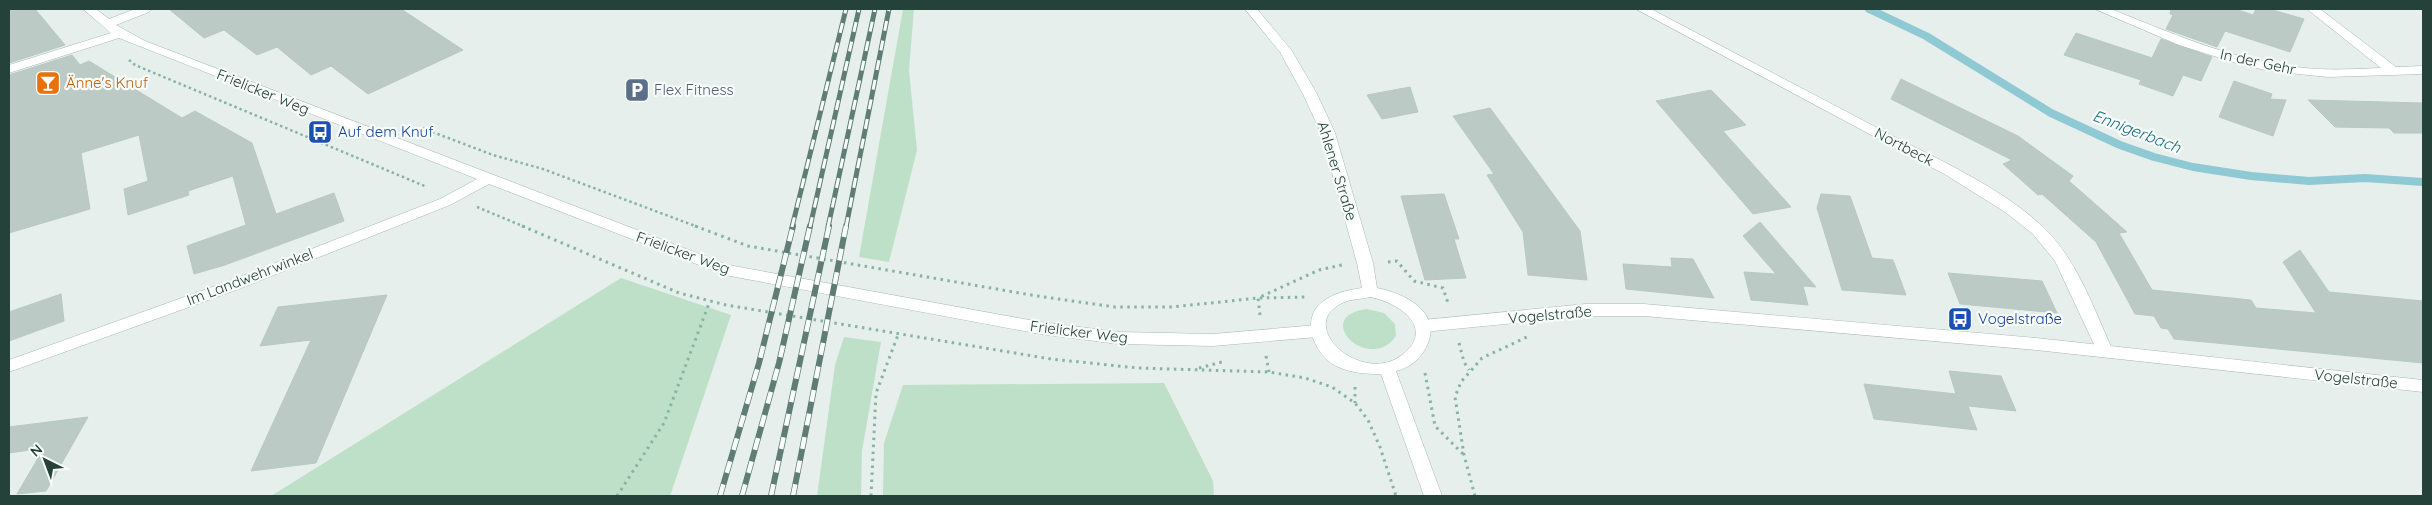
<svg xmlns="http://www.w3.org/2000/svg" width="2432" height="505" viewBox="0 0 2432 505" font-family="Quicksand,sans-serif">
	<rect width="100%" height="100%" fill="#e6efeb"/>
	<!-- green -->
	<g fill="#bfe0c8">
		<polygon points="903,9 914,9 909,70 917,150 889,262 859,257"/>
		<polygon points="621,278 731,315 670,496 271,496"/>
		<path d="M1367,309L1384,313L1395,324L1396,336C1369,375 1310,316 1367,309Z"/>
		<polygon points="844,337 881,342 862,451 861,496 817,496 835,365"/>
		<polygon points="1164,383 1213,481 1214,496 883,496 884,443 903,385"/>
	</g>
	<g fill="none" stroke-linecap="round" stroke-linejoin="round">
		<!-- stream -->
		<polyline stroke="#8ec9d4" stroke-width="8" points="1869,9 1926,36 2051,113 2120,145 2154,157 2193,167 2251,176 2309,181 2365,178 2423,182"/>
	</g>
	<!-- building -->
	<g fill="#bbcac4" stroke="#b8c9c2">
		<polygon points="9,9 35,9 65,45 9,63"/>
		<polygon points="169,9 401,9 463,50 368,94 331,66 311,75 277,47 257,55 224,30 204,38"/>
		<polygon points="2171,9 2235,9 2253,15 2256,9 2269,9 2304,19 2290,52 2225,31 2217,47 2166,29 2173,15 2170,14"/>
		<polygon points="2076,33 2152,58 2161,39 2212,57 2201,81 2183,75 2173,96 2139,84 2141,80 2064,55"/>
		<polygon points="72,55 80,65 89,61 182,118 195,111 252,143 276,214 334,193 344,221 225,265 194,274 187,246 246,225 233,176 188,191 189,195 128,215 124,189 148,181 139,135 81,153 90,209 9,233 9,75"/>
		<polygon points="1901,79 2018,136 2073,176 2069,181 2127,232 2119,233 2152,290 2251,300 2256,308 2316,313 2283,262 2300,250 2329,292 2423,301 2423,363 2174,339 2168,329 2161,328 2154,316 2135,314 2096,242 2042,194 2038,195 2003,164 2012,160 1891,99"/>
		<polygon points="2234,81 2272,94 2270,99 2286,100 2273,136 2219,117"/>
		<polygon points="1410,87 1418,112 1382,119 1367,95"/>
		<polygon points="1711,90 1746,125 1723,131 1791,207 1753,214 1656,101"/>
		<polygon points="2308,100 2423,103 2423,133 2394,133 2389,128 2335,127"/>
		<polygon points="1490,108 1580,231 1587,280 1528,275 1523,232 1487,175 1494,174 1453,116"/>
		<polygon points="1444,194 1459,239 1454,239 1466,278 1425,280 1401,196"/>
		<polygon points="1821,194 1850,196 1872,258 1893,260 1906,295 1842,290 1817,208"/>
		<polygon points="1760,222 1816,287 1803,286 1808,305 1751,300 1744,272 1776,274 1743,236"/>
		<polygon points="1671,258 1693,259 1714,298 1626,289 1623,264 1672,267"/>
		<polygon points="1948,273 2042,281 2057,313 1960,304"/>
		<polygon points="61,294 64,321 9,341 9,312"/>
		<polygon points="387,295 316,463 251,471 311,340 260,346 278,307"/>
		<polygon points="1949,371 2001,376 2016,411 1968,406 1977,430 1874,419 1864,384 1956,394"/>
		<polygon points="88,417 46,491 17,494 44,448 9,453 9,427"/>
	</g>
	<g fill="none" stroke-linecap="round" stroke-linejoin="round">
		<defs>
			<g id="minor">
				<polygon points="83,9 96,9 109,19 135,9 151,9 149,12 116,25 145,41 728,265 1040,322 1119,332 1213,334 1317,325 1323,327 1325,331 1323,335 1317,337 1213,346 1119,344 1040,334 725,275 489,184 450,205 239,289 9,372 9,360 229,281 440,199 477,179 119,38 9,73 9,65 111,33"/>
				<path d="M1636,9H1651C1729,50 1807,91 1885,132C1939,160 2017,194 2056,241C2082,273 2096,314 2113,351L2111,355L2105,357L2099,355L2055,261L2033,234L2005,212L1946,175Z"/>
				<path d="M2095,9H2111C2171,33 2232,60 2297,67C2325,71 2353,69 2381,68L2307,9H2320L2396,67L2423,66V74L2328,77L2269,71L2236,63L2179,45Z"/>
			</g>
			<polygon id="tertiary" points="1586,304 1644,304 2036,338 2423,380 2423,392 2036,350 1644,316 1586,316 1423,332 1417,330 1415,326 1417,322 1423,320"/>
			<path id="secondary" d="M1245,9H1257L1292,51L1317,94L1335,133L1373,263L1377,288C1408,294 1446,315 1424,351C1417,362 1408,368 1396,371L1442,496H1424L1381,374C1365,374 1350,373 1336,366C1314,354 1300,320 1322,302C1334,293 1347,290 1362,288L1357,263L1321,133L1303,94L1280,52ZM1370,297C1398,302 1437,328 1402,355C1361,387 1290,322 1347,301C1354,299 1363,299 1370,297Z"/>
		</defs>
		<!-- minor casing -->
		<use href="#minor" stroke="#a8b8b2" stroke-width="1"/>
		<!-- tertiary casing -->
		<use href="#tertiary" stroke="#a8b8b2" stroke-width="1"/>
		<!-- secondary casing -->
		<use href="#secondary" stroke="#a4bbb3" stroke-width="1"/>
		<!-- path-far1 -->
		<g stroke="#86b3a5" stroke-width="2.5" stroke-dasharray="2.5 3" stroke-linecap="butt">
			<polyline points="129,60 135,65 427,187"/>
			<polyline points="422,128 493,155 543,169 698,227"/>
			<polyline points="477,207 525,227"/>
		</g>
		<!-- path -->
		<g stroke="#86b3a5" stroke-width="3" stroke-dasharray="2.5 4.5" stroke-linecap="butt">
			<polyline points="522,226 679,293 726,305 1051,359 1138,368 1269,372 1305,378 1332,387 1355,403 1368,420 1380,447 1396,496"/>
			<polyline points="695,226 748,246 1037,296 1115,307 1172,307 1258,298 1307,297"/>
			<polyline points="1388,262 1397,261 1414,281 1443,288 1448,303"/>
			<polyline points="1260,315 1258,298 1319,270 1342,265"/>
			<polyline points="1459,343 1464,362 1469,370"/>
			<polyline points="1266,356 1269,372"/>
			<polyline points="1199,368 1222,362"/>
			<polyline points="1425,373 1435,426 1463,454"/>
			<polyline points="1355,387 1355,403"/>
			<polyline points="617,496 664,423 710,301"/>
			<polyline points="871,496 876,393 898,335"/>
			<polyline points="1475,496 1464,455 1455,397 1461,382 1482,358 1527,337"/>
		</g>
		<!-- minor -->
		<use href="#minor" fill="#fff" fill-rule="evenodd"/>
		<!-- tertiary -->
		<use href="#tertiary" fill="#fff" fill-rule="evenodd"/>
		<!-- secondary -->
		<use href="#secondary" fill="#fff" fill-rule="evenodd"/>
		<defs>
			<g id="rail-far1">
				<polyline points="792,227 846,9"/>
				<polyline points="810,227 859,9"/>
				<polyline points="828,227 875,9"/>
				<polyline points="846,227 889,9"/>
			</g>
			<g id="rail">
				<polyline points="720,496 759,363 793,226"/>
				<polyline points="742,496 779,363 810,226"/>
				<polyline points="771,496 829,226"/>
				<polyline points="793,496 846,226"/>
			</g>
		</defs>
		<!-- rail-far1 casing -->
		<use href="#rail-far1" stroke="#5f7d75" stroke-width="5"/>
		<!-- rail casing -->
		<use href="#rail" stroke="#5f7d75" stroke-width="6"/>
		<!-- rail-far1 -->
		<use href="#rail-far1" stroke="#f7fbf9" stroke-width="3" stroke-dasharray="10" stroke-linecap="butt"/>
		<!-- rail -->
		<use href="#rail" stroke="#f7fbf9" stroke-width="4.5" stroke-dasharray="12" stroke-linecap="butt"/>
	</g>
	<!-- icons -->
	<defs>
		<symbol id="bar-square" viewBox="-11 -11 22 22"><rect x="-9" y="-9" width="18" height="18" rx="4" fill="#e8710a" stroke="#f7fbf9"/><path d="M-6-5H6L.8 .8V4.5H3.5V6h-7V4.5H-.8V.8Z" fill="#fff"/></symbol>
		<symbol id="parking-square" viewBox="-11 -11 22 22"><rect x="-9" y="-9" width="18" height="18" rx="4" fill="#5c6f8a" stroke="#f7fbf9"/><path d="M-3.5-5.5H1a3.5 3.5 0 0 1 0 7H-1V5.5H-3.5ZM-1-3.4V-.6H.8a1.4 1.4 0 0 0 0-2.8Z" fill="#fff"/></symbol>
		<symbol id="bus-square" viewBox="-11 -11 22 22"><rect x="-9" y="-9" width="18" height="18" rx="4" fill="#1a4fb4" stroke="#f7fbf9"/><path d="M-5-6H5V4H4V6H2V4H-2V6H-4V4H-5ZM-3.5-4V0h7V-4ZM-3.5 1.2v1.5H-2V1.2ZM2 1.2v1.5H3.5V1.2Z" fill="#fff"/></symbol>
	</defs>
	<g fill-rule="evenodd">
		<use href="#bar-square" x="34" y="69" width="28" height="28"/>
		<use href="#parking-square" x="623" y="76" width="28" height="28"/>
		<use href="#bus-square" x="306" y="118" width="28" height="28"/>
		<use href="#bus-square" x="1946" y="305" width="28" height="28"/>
	</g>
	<g text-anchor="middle" stroke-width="4.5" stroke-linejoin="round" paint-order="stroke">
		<!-- street labels -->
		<g font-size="15" fill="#24423a" stroke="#f7fbf9">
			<text transform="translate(2258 62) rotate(12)" y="5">In der Gehr</text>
			<text transform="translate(263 92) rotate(22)" y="5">Frielicker Weg</text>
			<text transform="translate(1904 147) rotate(28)" y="5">Nortbeck</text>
			<text transform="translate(1337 171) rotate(73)" y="5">Ahlener Straße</text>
			<text transform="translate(683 253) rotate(20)" y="5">Frielicker Weg</text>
			<text transform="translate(250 277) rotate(-21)" y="5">Im Landwehrwinkel</text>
			<text transform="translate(1550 315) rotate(-5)" y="5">Vogelstraße</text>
			<text transform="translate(1079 332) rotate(7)" y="5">Frielicker Weg</text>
			<text transform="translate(2356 379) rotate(6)" y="5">Vogelstraße</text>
		</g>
		<!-- food labels -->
		<g font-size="15" fill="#c56008" stroke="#f7fbf9" text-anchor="start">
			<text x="66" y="88">Änne's Knuf</text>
		</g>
		<!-- service labels -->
		<g font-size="15" fill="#4e5e75" stroke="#f7fbf9" text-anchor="start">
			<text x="654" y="95">Flex Fitness</text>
		</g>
		<!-- transit labels -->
		<g font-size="15" fill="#164399" stroke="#f7fbf9" text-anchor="start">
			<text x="338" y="137">Auf dem Knuf</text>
			<text x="1978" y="324">Vogelstraße</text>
		</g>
		<!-- water labels -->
		<g font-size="16" font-style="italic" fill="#1c6f80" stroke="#f7fbf9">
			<text transform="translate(2137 131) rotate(21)" y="6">Ennigerbach</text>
		</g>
	</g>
	<!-- border -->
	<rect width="2432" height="505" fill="none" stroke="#24423a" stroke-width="20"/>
	<!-- north arrow -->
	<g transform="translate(45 460) rotate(318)" stroke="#f7fbf9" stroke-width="4" paint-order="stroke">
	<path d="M0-4L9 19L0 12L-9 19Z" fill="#24423a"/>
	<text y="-8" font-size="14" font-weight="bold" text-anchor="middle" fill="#24423a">N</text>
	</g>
</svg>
